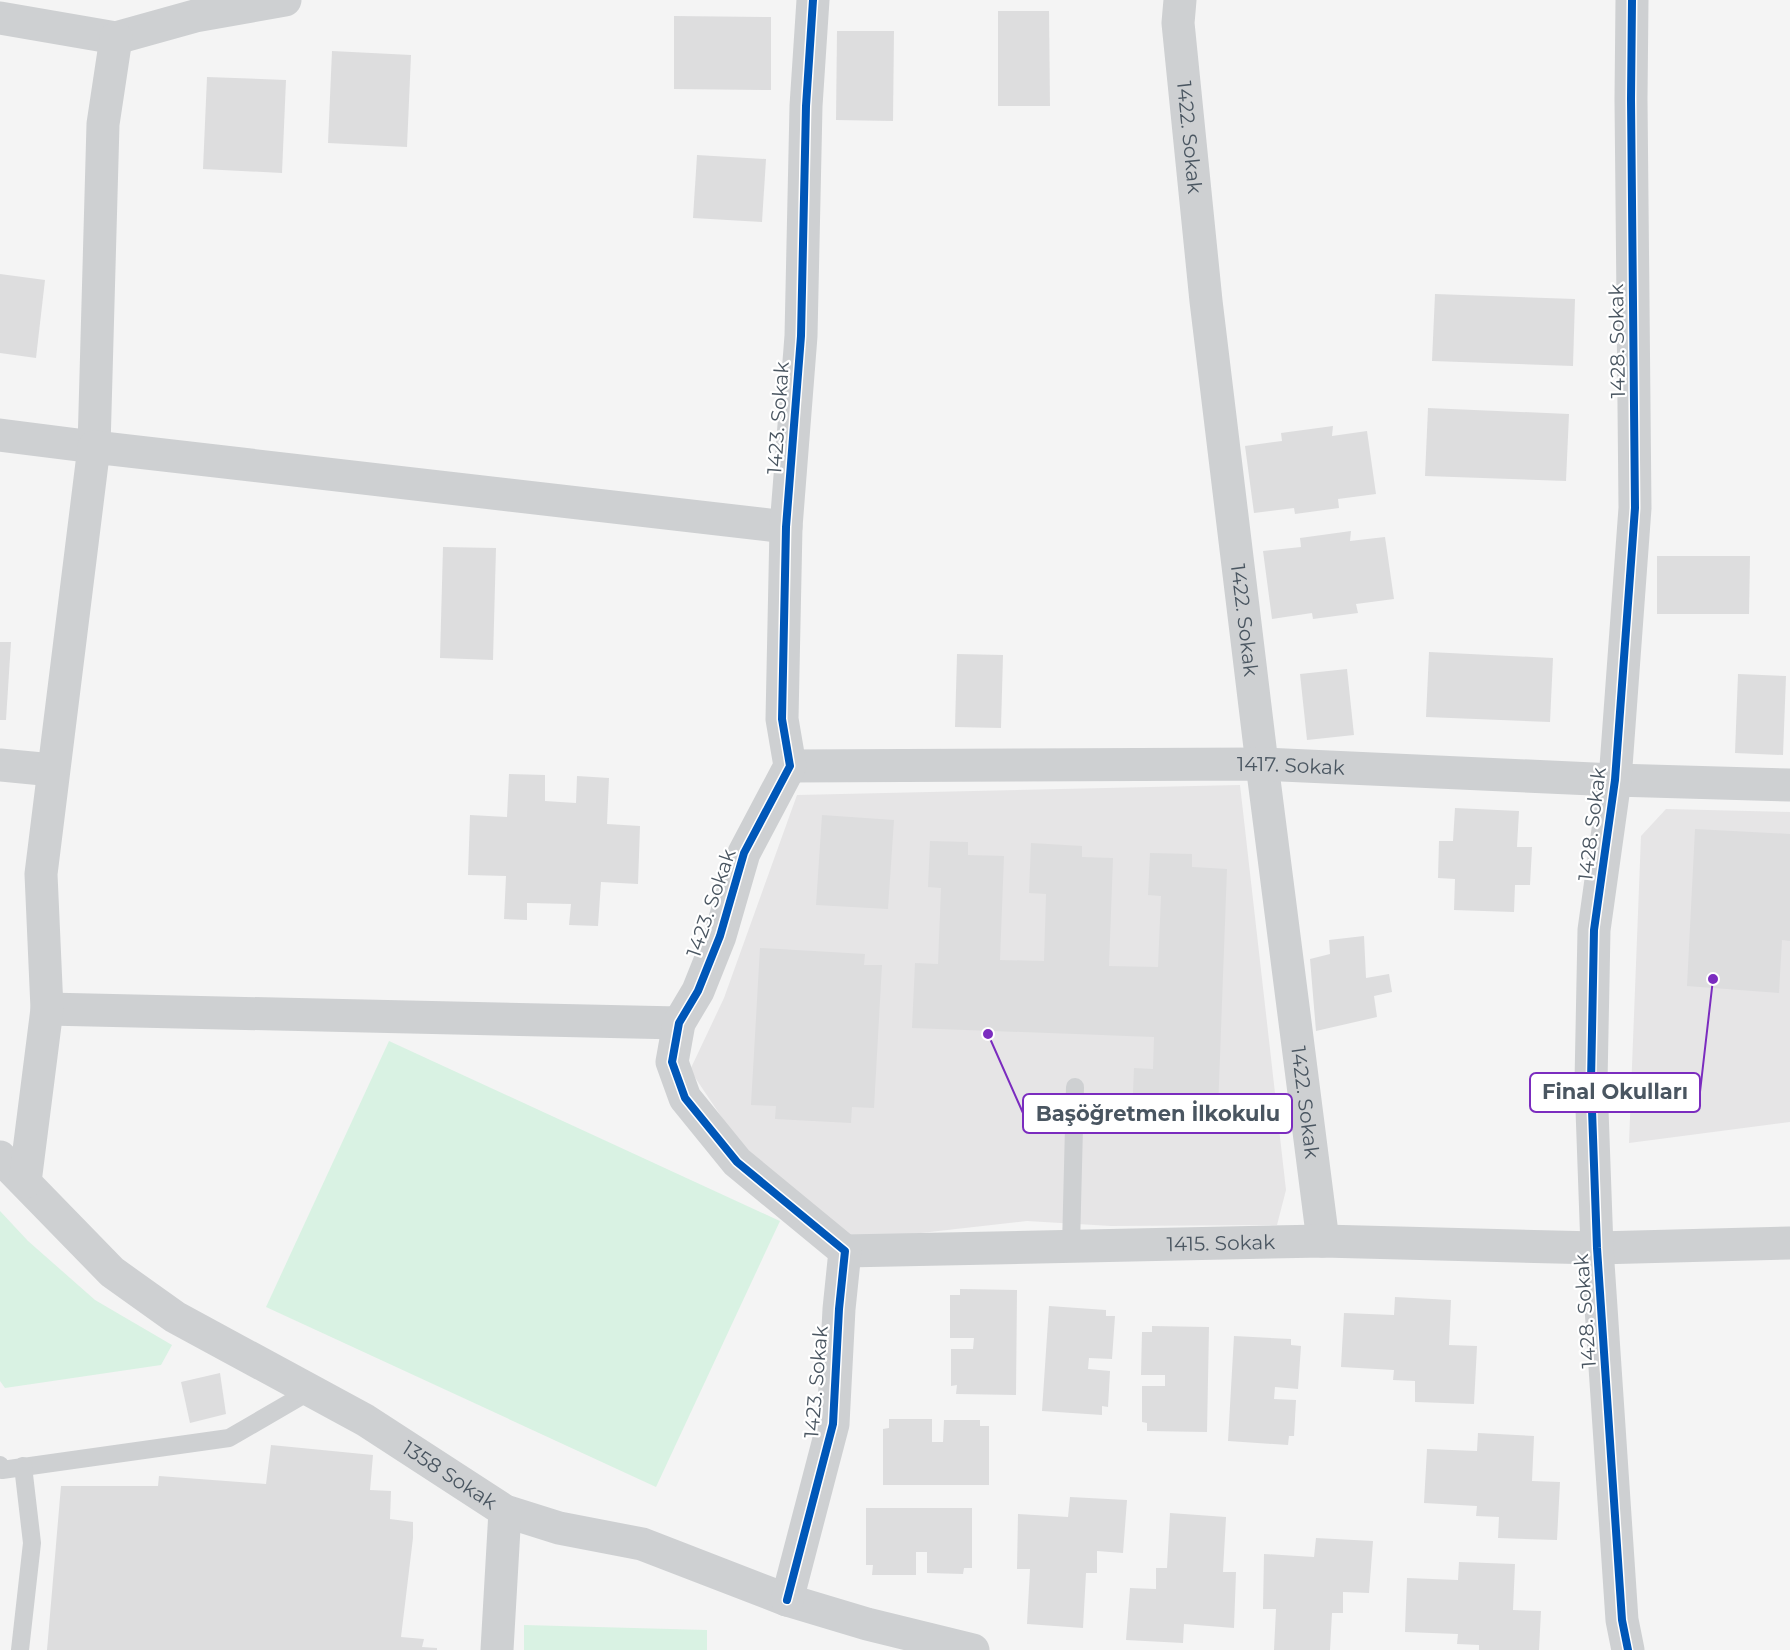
<svg xmlns="http://www.w3.org/2000/svg" width="1790" height="1650" viewBox="0 0 1790 1650" font-family="Montserrat,sans-serif">
	<rect width="100%" height="100%" fill="#f4f4f4"/>
	<!-- education -->
	<g fill="#e6e5e6">
		<polygon points="1240,785 1286,1190 1277,1225 1111,1226 1027,1221 903,1235 847,1235 745,1152 690,1070 724,998 797,795"/>
		<polygon points="1666,809 1790,812 1790,1122 1629,1143 1641,836"/>
	</g>
	<!-- green -->
	<g fill="#d9f2e3">
		<polygon points="389,1041 780,1221 656,1487 266,1307"/>
		<polygon points="0,1211 28,1241 95,1300 172,1345 161,1365 5,1388 0,1381"/>
		<polygon points="524,1625 707,1630 707,1650 524,1650"/>
	</g>
	<!-- building -->
	<g fill="#ddddde">
		<polygon points="998,11 1049,11 1050,106 998,106"/>
		<polygon points="674,16 771,17 771,90 674,89"/>
		<polygon points="837,31 894,31 893,121 836,120"/>
		<polygon points="332,51 411,55 407,147 328,143"/>
		<polygon points="207,77 286,80 282,173 203,169"/>
		<polygon points="697,155 766,159 762,222 693,218"/>
		<polygon points="0,274 45,280 36,358 0,353"/>
		<polygon points="1435,294 1575,299 1573,366 1432,361"/>
		<polygon points="1428,408 1569,414 1566,481 1425,476"/>
		<polygon points="1333,426 1332,436 1367,431 1376,494 1338,499 1339,508 1295,514 1294,508 1254,513 1245,446 1282,441 1281,433"/>
		<polygon points="1351,531 1350,541 1385,537 1394,599 1356,604 1358,613 1313,619 1312,613 1272,619 1263,551 1301,547 1300,538"/>
		<polygon points="443,547 496,548 493,660 440,658"/>
		<polygon points="1657,556 1750,556 1749,614 1657,614"/>
		<polygon points="0,642 11,642 6,720 0,720"/>
		<polygon points="1429,652 1553,658 1550,722 1426,717"/>
		<polygon points="957,654 1003,655 1001,728 955,727"/>
		<polygon points="1347,669 1354,735 1307,740 1300,674"/>
		<polygon points="1738,674 1786,676 1783,755 1735,753"/>
		<polygon points="509,774 545,775 545,801 576,803 577,776 609,778 607,824 640,826 638,884 601,882 598,926 569,925 571,904 527,903 527,920 504,919 506,876 468,875 470,815 507,817"/>
		<polygon points="1455,808 1519,811 1517,847 1532,847 1530,885 1515,885 1514,912 1454,910 1455,879 1438,878 1439,841 1453,841"/>
		<polygon points="822,815 894,820 888,909 816,905"/>
		<polygon points="1695,829 1790,834 1790,941 1782,940 1779,993 1687,986"/>
		<polygon points="930,841 968,842 968,855 1004,856 1000,960 1044,961 1046,894 1029,893 1031,843 1082,846 1082,857 1113,858 1109,966 1158,967 1161,896 1148,895 1150,853 1192,854 1192,867 1227,869 1218,1110 1183,1109 1183,1118 1132,1117 1134,1068 1153,1069 1154,1037 912,1028 915,963 938,964 941,888 928,887"/>
		<polygon points="1364,936 1366,978 1389,974 1392,992 1374,996 1377,1017 1316,1031 1310,959 1330,954 1329,940"/>
		<polygon points="760,948 865,954 864,965 882,965 874,1108 852,1107 851,1123 775,1119 776,1106 751,1105"/>
		<polygon points="960,1289 1017,1290 1016,1395 956,1394 957,1385 951,1386 951,1349 973,1349 974,1338 950,1338 950,1295 960,1295"/>
		<polygon points="1395,1297 1451,1300 1449,1345 1477,1346 1474,1404 1415,1402 1415,1381 1393,1380 1394,1370 1341,1367 1344,1313 1394,1315"/>
		<polygon points="1049,1306 1106,1310 1106,1316 1115,1316 1112,1359 1089,1358 1088,1369 1110,1371 1108,1407 1102,1406 1102,1415 1042,1411"/>
		<polygon points="1152,1326 1209,1327 1207,1432 1147,1431 1147,1423 1142,1422 1142,1386 1165,1386 1165,1375 1141,1375 1142,1332 1152,1332"/>
		<polygon points="1234,1336 1291,1339 1291,1345 1301,1346 1298,1389 1275,1387 1274,1399 1296,1400 1294,1436 1289,1436 1288,1445 1228,1441"/>
		<polygon points="220,1373 226,1414 190,1423 181,1382"/>
		<polygon points="889,1419 932,1419 932,1442 943,1442 944,1420 980,1420 980,1426 989,1426 989,1485 883,1485 883,1429 889,1428"/>
		<polygon points="1478,1433 1534,1436 1532,1481 1560,1482 1557,1540 1498,1538 1499,1517 1476,1516 1477,1506 1424,1503 1427,1449 1477,1451"/>
		<polygon points="271,1445 373,1455 370,1490 391,1491 390,1519 413,1522 413,1538 401,1637 424,1639 422,1647 437,1648 437,1650 47,1650 61,1486 158,1486 159,1476 266,1484"/>
		<polygon points="1070,1497 1127,1500 1123,1553 1097,1551 1097,1573 1086,1573 1083,1628 1027,1624 1030,1569 1017,1569 1018,1514 1068,1517"/>
		<polygon points="866,1508 972,1508 972,1568 964,1568 963,1574 927,1573 927,1552 916,1552 916,1575 872,1575 873,1565 866,1565"/>
		<polygon points="1170,1513 1226,1517 1223,1572 1236,1572 1234,1628 1184,1624 1183,1643 1126,1640 1130,1588 1156,1589 1156,1568 1167,1568"/>
		<polygon points="1316,1538 1373,1541 1369,1593 1343,1592 1343,1613 1332,1613 1330,1650 1274,1650 1276,1609 1263,1609 1264,1554 1314,1557"/>
		<polygon points="1459,1562 1515,1564 1513,1610 1541,1611 1539,1650 1479,1650 1479,1645 1457,1644 1458,1634 1405,1632 1407,1578 1458,1580"/>
	</g>
	<g fill="none" stroke-linecap="round" stroke-linejoin="round">
		<!-- service -->
		<g stroke="#ced0d2" stroke-width="18">
			<polyline points="1071,1246 1075,1087"/>
			<polyline points="0,1465 2,1470 229,1438 310,1391"/>
			<polyline points="20,1650 32,1543 23,1466"/>
		</g>
		<!-- minor -->
		<g stroke="#ced0d2" stroke-width="33">
			<path id="s1" d="M1180,0L1178,23L1206,301L1262,764L1323,1241"/>
			<polyline points="0,18 116,38 195,16 285,0"/>
			<polyline points="0,435 94,447 103,124 116,38"/>
			<polyline points="0,765 53,770"/>
			<path id="s2" d="M790,766L1262,764L1615,780L1790,785"/>
			<polyline points="47,1009 679,1023"/>
			<path id="s3" d="M0,1157L112,1272L175,1317L365,1420L505,1511L559,1528L642,1544L787,1600L867,1624L973,1650"/>
			<polyline points="25,1182 47,1009 41,874 94,447 786,527"/>
			<path id="s4" d="M845,1251L1323,1241L1597,1248L1790,1243"/>
			<polyline points="787,1600 833,1424 839,1309 845,1251 737,1162 685,1098 672,1062 679,1023 698,991 720,936 744,853 790,766 782,719 786,527 801,336 806,106 813,0"/>
			<polyline points="497,1650 505,1511"/>
			<polyline points="1628,1650 1622,1620 1597,1248 1591,1082 1594,930 1615,780 1635,508 1631,99 1632,0"/>
		</g>
		<defs>
			<g id="cycleway">
				<polyline points="787,1600 833,1424 839,1309 845,1251 737,1162 685,1098 672,1062 679,1023 698,991 720,936 744,853 790,766 782,719 786,527 801,336 806,106 813,0"/>
				<polyline points="1628,1650 1622,1620 1597,1248 1591,1082 1594,930 1615,780 1635,508 1631,99 1632,0"/>
			</g>
		</defs>
		<!-- cycleway casing -->
		<use href="#cycleway" stroke="#fff" stroke-width="11"/>
		<!-- cycleway -->
		<use href="#cycleway" stroke="#0057b8" stroke-width="8"/>
	</g>
	<g text-anchor="middle" stroke-width="4.5" stroke-linejoin="round" paint-order="stroke">
		<!-- street labels -->
		<g font-size="20" fill="#4a5661" stroke="#fff">
			<text dy="7" stroke="none"><textPath href="#s1" startOffset="138">1422. Sokak</textPath></text>
			<text transform="translate(1617 341) rotate(-91)" y="7">1428. Sokak</text>
			<text transform="translate(778 418) rotate(-86)" y="7">1423. Sokak</text>
			<text dy="7" stroke="none"><textPath href="#s1" startOffset="624">1422. Sokak</textPath></text>
			<text dy="7" stroke="none"><textPath href="#s2" startOffset="501">1417. Sokak</textPath></text>
			<text transform="translate(1592 824) rotate(-83)" y="7">1428. Sokak</text>
			<text transform="translate(711 903) rotate(-71)" y="7">1423. Sokak</text>
			<text dy="7" stroke="none"><textPath href="#s1" startOffset="1110">1422. Sokak</textPath></text>
			<text dy="7" stroke="none"><textPath href="#s4" startOffset="376">1415. Sokak</textPath></text>
			<text transform="translate(1585 1311) rotate(-94)" y="7">1428. Sokak</text>
			<text transform="translate(816 1382) rotate(-85)" y="7">1423. Sokak</text>
			<text dy="7" stroke="none"><textPath href="#s3" startOffset="555">1358 Sokak</textPath></text>
		</g>
	</g>
	<!-- callouts -->
	<path fill="none" stroke="#7b2cbf" stroke-width="2" d="M1713 979L1700 1092M988 1034L1023 1113"/>
	<g fill="#7b2cbf" stroke="#fff" stroke-width="2">
		<circle cx="1713" cy="979" r="6"/>
		<circle cx="988" cy="1034" r="6"/>
	</g>
	<g fill="#fff" stroke="#7b2cbf" stroke-width="2">
		<rect x="1530" y="1073" width="170" height="39" rx="6"/>
		<rect x="1023" y="1094" width="269" height="39" rx="6"/>
	</g>
	<g font-size="21" text-anchor="middle" font-weight="bold" fill="#4a5661">
		<text x="1615" y="1099">Final Okulları</text>
		<text x="1158" y="1121">Başöğretmen İlkokulu</text>
	</g>
</svg>
